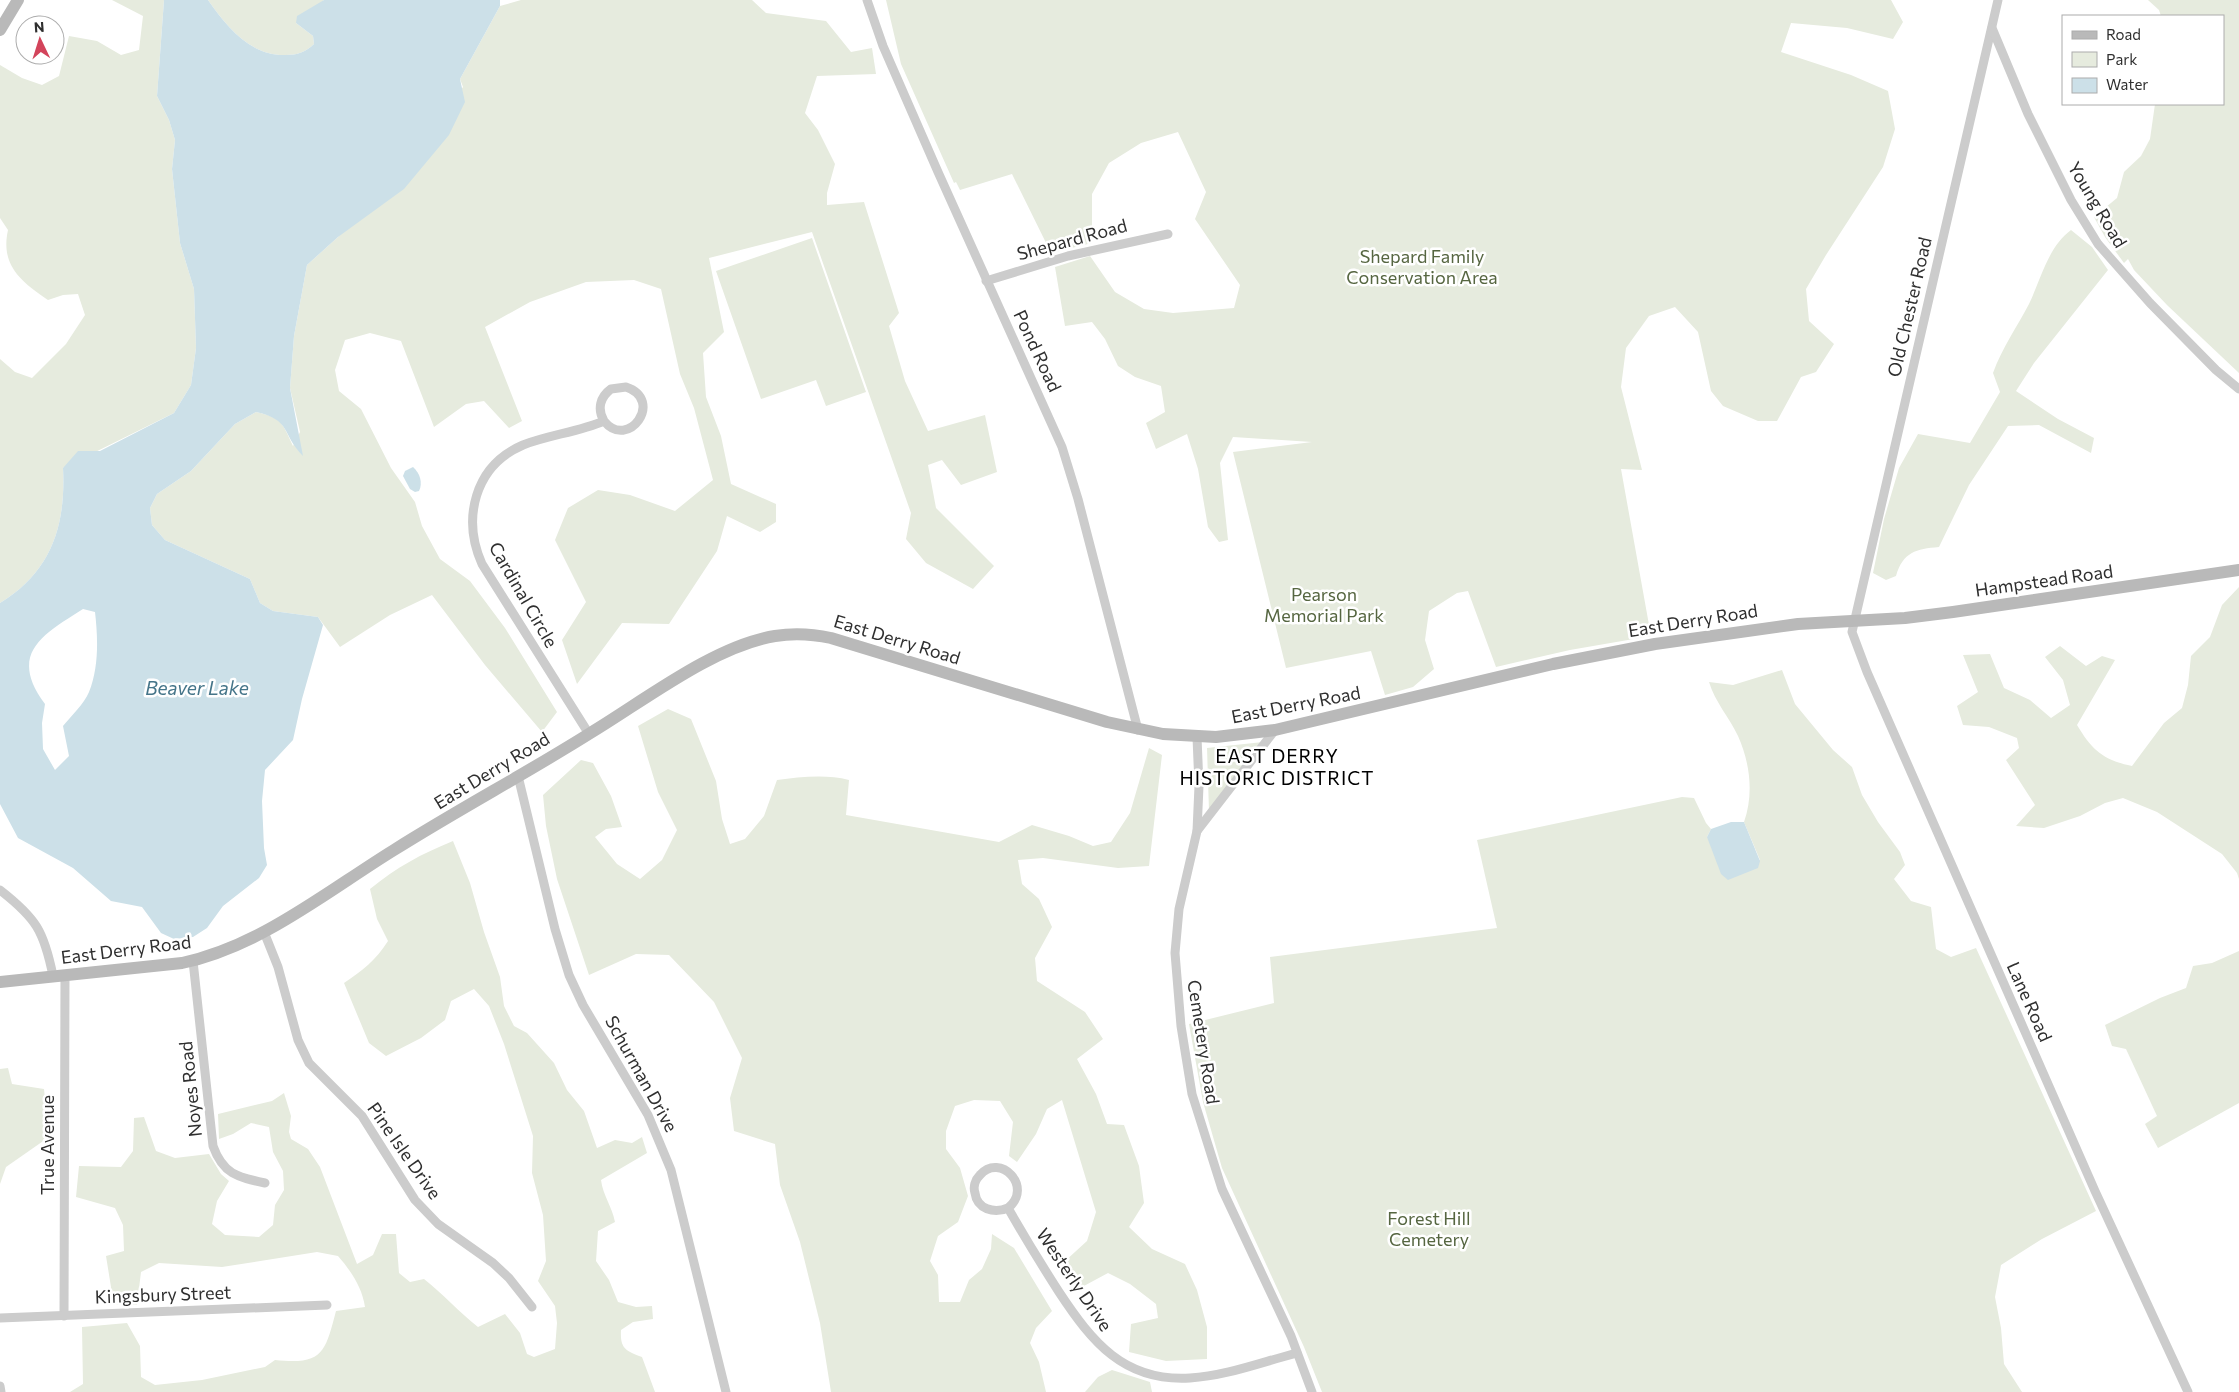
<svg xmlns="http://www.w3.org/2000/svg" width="2239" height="1392" viewBox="0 0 2239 1392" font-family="Commissioner,sans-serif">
	<rect width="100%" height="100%" fill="#fff"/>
	<!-- green -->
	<g fill="#e6ebde">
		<path d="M112,0H164L157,96L169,120L175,140L172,169L180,243L194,289L196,348L191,385L174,413L63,468C66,526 51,572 0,603V359L15,372L32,378L66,344L85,315L78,294L63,295L48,300C22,282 0,266 8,230L0,218V65L22,78L42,85L59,76L69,36L97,41L121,55L139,50L143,16Z"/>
		<path d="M208,0H324L296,23L313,36L314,44C306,52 297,55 286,55C250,56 227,27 208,0Z"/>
		<path d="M521,0H752L766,13L826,21L851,52L872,48L876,74L817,76L805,113L818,130L835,164L827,193V205L864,202L899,313L889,326L905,381L928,431L985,415L997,472L961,485L942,460L928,465L936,508L994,566L973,589L926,563L906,539L911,513L812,232L709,258L724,332L703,353L706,397L721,436L731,484L776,504V522L760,532L727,516L717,551L669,624L622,623L577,684L562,640L586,602L555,540L568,508L598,490L630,495L675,511L713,480L694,408L680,374L661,289L634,280L586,282L530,302L485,327L522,421L509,428L484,401L466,404L434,427L401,341L370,333L345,340L335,370L339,391L361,409L391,468L415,502L422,526L440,559L470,581L505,628L557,712L542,732L485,665L432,595L390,615L340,647L318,617L273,611L260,603L250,579L165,540L152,525L150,508L157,494L191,471L235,424L256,412C282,418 282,422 293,446L300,432L290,388L294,336L307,265L338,237L463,87L460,79L500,6Z"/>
		<polygon points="886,0 1891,0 1903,22 1893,39 1847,28 1791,23 1781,52 1851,75 1888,91 1895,129 1883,167 1826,255 1806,289 1809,321 1834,344 1816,372 1801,377 1777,421 1758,421 1723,406 1711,391 1698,332 1675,307 1649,316 1626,348 1621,387 1642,470 1621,469 1651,636 1570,650 1496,667 1468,591 1457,593 1429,611 1425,640 1434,669 1413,687 1385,695 1371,651 1286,668 1233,452 1312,442 1233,437 1220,463 1228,540 1219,542 1208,527 1198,469 1187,434 1156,449 1146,423 1165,412 1161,386 1135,377 1118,366 1105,339 1092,322 1065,326 1055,267 1090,256 1115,292 1144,309 1173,313 1234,308 1240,285 1195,219 1206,192 1178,132 1141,143 1109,163 1092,194 1092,243 1051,253 1012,174 960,190 956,182 954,183 901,64"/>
		<polygon points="2148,0 2239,0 2239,373 2167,305 2134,270 2128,259 2124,263 2105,237 2094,217 2117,198 2124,172 2141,156 2150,139 2155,104 2223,104 2223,16 2161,16 2159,10"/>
		<path d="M2071,230L2092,247L2108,270L2034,363L2016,391L2058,419L2094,438L2091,453L2039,425L2008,426L1969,485L1939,547C1916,549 1903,552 1896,576L1886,580L1873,573L1884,519L1899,468L1918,434L1970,443L2000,392L1993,373C2002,348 2017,327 2029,304C2041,279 2048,247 2071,230Z"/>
		<polygon points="812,238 866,392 826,406 816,380 761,399 716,271"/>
		<path d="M2239,587V879L2237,873L2222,854L2157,812L2123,798L2105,803L2080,816L2044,828L2016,826L2035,805L2006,760L2019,748L2017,738L1989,727L1963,725L1957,706L1978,692L1963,655L1990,654L2004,688L2030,700L2051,718L2070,705L2063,680L2045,657L2060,646L2086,666L2102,656L2115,660L2077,725C2092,750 2103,760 2132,766L2164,723L2182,708L2188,685L2191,656L2210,637L2222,605Z"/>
		<path d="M1782,670L1795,704L1833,750L1852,767L1862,795L1878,822L1900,852L1905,865L1894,879L1911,901L1931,907L1936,949L1951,957L1976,948L2096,1211L2042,1239L2001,1265L1995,1297L2001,1328L2004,1364L2022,1392H1322L1304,1347L1222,1168L1203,1102L1189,1024L1274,1003L1270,957L1497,928L1477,840L1682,797L1694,798L1706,823L1711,829L1707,837L1760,860L1744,822C1754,794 1750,763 1738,736C1729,717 1715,702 1709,682L1733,685Z"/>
		<path d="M668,709L691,719L716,781L722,819L730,844L745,839L764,816L777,780C800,777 826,774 849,780L846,815L999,842L1032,825L1069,836L1093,846L1111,842L1130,813L1149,748L1162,755L1149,866L1118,868L1043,858L1018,860L1022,884L1039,899L1052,927L1035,958L1037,981L1085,1012L1103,1039L1077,1059L1096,1094L1107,1124L1124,1125L1139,1166L1144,1203L1129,1227L1152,1249L1185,1264L1197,1290L1207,1327V1359L1166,1361L1129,1352L1131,1324L1158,1318L1156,1304L1130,1284L1108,1273L1082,1287L1064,1262L1087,1241L1096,1212L1062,1100L1047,1109L1036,1134L1017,1162L1009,1156L1013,1122L1000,1101L974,1100L955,1106L946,1131V1149L960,1168L968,1196L958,1222L938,1236L930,1261L938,1275L939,1302H960L969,1280L982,1269L991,1249L992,1234L1014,1248L1052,1311L1036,1328L1030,1343L1039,1362L1046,1392H831L820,1323L800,1242L780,1185L775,1144L734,1131L730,1098L742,1058L714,1002L669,955L636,954L589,975L557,879L546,826L543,795L581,760L593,763L611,796L622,827L606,829L595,837L617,864L640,879L662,860L677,830L658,792L638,726Z"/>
		<polygon points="1263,742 1209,812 1207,748"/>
		<path d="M453,841L470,883L484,932L500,977L504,1006L514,1026L527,1033L554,1063L567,1090L584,1111L597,1148L615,1140L632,1143L642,1137L647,1153L601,1180C603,1196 612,1206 615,1222L598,1231L596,1261L609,1280L618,1302L636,1307L652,1306L653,1319L633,1322L621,1330C620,1348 625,1351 642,1357L655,1392H70L83,1384L82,1327L127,1323L140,1346L141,1377L155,1385L202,1380L265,1367L275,1360C323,1365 325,1353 336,1311L365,1307C362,1287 351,1271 338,1256L317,1252L222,1267L159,1263L141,1272L137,1305L108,1304L111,1287L106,1256L124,1251L123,1225L115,1208L76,1197L79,1166L121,1167L133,1151L134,1118L144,1117L156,1151L175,1158L209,1154L221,1174L229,1181L217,1201L212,1224L225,1235L259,1237L273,1225L275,1205L284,1190L283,1171L273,1152L269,1127L251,1123L233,1134L219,1139L218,1114L272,1101L284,1093L291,1116L289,1132L291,1139L308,1149L320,1167L357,1264L373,1255L382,1234H396L399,1273L410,1282L424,1279C443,1294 459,1312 478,1327L505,1314L520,1333L527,1354L534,1357L555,1349L557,1323L555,1306L538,1281L546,1261L543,1215L532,1173L533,1136L504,1044L489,1006L474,989L451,1001L445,1020L421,1038L386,1056L369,1043L344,983C362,971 376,960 388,941L377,919L370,889C397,867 421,854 453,841Z"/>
		<polygon points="2239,951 2239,1103 2158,1148 2145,1124 2157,1116 2126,1049 2112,1046 2105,1025 2160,998 2186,988 2193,966 2212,963"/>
		<polygon points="8,1068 12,1084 44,1089 49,1137 6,1167 0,1184 0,1069"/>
		<polygon points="1112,1370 1150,1382 1152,1392 1085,1392 1098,1377"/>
	</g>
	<!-- water -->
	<g fill="#cce0e8" fill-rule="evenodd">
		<path d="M164,0H208C227,27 250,56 286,55C297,55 306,52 314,44L313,36L296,23L297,16L324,0H500V6L460,79L465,102L449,135L404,189L338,237L307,265L294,336L290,388L303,456C281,434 292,420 256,412L235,424L191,471L157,494L150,508L152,525L165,540L250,579L260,603L273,611L318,617L323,625L302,699L293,740L265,770L262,801L264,848L267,865L259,878L223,906L207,928L193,937L174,939L161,933L142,907L111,901L73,868L18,838L0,804V603C51,572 66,526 63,468L78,451H100L174,413L191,385L196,348L194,289L180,243L172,169L175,140L169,120L157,96ZM83,609L95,612C98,638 99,667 89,692C84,704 71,716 63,726L69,756L55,770L43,749L42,723L45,704C7,653 44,634 83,609Z"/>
		<path d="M413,467C420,473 423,483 419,491L415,492L410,489L403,476L405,471Z"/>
		<polygon points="1731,822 1744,822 1760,861 1758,868 1728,880 1721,874 1707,837 1711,829"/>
	</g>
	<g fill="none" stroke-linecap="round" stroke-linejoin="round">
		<!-- street -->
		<g stroke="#ccc" stroke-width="9">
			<polyline points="867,0 883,46 938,172 1062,447 1078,499 1138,730"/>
			<polyline points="1998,0 1852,632 1867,672 2095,1191 2188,1392"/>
			<polyline points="1992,28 2028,114 2071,200 2098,244 2150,303 2216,370 2239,389"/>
			<polyline points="986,281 1068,256 1168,234"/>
			<path d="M589,734L482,564C462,519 474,466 523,445C549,435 578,432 604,421C597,409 600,397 611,389L626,387C665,400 628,451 604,421"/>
			<polyline points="1197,737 1199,786 1197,831 1179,909 1175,953 1181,1026 1192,1094 1222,1189 1291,1336 1312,1392"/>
			<polyline points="518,776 555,929 569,975 583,1005 648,1115 671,1170 726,1392"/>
			<polyline points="1197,831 1275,730"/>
			<path d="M0,890C36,918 44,931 53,976"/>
			<polyline points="264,932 278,967 298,1040 309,1063 362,1116 415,1200 438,1224 493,1263 509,1278 532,1307"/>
			<path d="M193,961L213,1146C223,1174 237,1177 265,1183"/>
			<path d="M1008,1208C994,1214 977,1209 975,1193C973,1187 975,1180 980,1175C1000,1152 1034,1187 1008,1208C1024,1236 1041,1264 1059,1292C1092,1342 1124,1382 1190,1378C1226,1376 1262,1362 1297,1353"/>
			<polyline points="64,1316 65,975"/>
			<polyline points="0,1318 327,1305"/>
			<polyline points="0,1386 1,1392"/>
		</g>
		<!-- secondary -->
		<g stroke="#b9b9b9" stroke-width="12">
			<polyline points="0,30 18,0"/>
			<path d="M0,982L182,963C261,946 326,892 394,850C459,809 527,773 592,732C645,700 714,646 775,636C794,633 812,634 831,638L1107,722L1163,734L1216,737L1275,730L1553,664L1655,644L1798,624L1905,618L1953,612L2239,570"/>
		</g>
	</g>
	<g text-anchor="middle" stroke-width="5" stroke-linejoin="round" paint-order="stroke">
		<!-- street labels -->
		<g font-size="18" fill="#2f2f2f" stroke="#fff">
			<text transform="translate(2097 205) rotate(59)" y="6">Young Road</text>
			<text transform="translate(1072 240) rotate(-15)" y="6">Shepard Road</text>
			<text transform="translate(1910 307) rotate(-77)" y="6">Old Chester Road</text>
			<text transform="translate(1037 351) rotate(65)" y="6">Pond Road</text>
			<text transform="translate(2044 581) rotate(-8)" y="6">Hampstead Road</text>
			<text transform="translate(523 595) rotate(60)" y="6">Cardinal Circle</text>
			<text transform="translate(1693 621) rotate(-9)" y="6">East Derry Road</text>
			<text transform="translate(897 640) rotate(17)" y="6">East Derry Road</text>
			<text transform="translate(1296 705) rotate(-11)" y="6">East Derry Road</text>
			<text transform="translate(492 771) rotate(-31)" y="6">East Derry Road</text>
			<text transform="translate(126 950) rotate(-7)" y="6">East Derry Road</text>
			<text transform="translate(2029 1002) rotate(66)" y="6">Lane Road</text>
			<text transform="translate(1203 1042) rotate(81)" y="6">Cemetery Road</text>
			<text transform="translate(641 1074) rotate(61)" y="6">Schurman Drive</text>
			<text transform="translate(191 1089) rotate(-96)" y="6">Noyes Road</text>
			<text transform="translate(48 1145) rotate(-90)" y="6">True Avenue</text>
			<text transform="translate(404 1151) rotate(55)" y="6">Pine Isle Drive</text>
			<text transform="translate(1074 1280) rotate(56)" y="6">Westerly Drive</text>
			<text transform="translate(163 1295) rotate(-2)" y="6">Kingsbury Street</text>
		</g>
		<!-- park labels -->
		<g font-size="18" fill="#566641" stroke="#fff">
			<text x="1422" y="263">Shepard Family<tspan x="1422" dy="21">Conservation Area</tspan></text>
			<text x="1324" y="601">Pearson<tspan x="1324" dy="21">Memorial Park</tspan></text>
			<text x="1429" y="1225">Forest Hill<tspan x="1429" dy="21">Cemetery</tspan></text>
		</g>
		<!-- water labels -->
		<g font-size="19" font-style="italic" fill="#457589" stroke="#fff">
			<text x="197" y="695">Beaver Lake</text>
		</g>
		<!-- neighbourhood labels -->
		<g font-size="19" letter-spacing="1" fill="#000" stroke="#fff">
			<text x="1277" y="763">EAST DERRY<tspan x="1277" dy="22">HISTORIC DISTRICT</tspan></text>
		</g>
	</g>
	<!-- legend -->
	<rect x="2062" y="15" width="162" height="90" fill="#ffffff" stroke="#acacac"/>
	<rect x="2072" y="31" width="25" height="8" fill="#b9b9b9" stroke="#acacac"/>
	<text x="2106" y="40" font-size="15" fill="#2f2f2f">Road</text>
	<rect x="2072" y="52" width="25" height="15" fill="#e6ebde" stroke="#acacac"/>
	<text x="2106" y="65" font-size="15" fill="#2f2f2f">Park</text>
	<rect x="2072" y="78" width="25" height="15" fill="#cce0e8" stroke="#acacac"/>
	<text x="2106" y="90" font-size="15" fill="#2f2f2f">Water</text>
	<!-- north arrow -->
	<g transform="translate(40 40) rotate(356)"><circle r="24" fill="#ffffff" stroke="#acacac"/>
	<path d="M0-4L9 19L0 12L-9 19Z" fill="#d3445b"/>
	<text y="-8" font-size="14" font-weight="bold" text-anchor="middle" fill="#2f2f2f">N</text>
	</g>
</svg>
